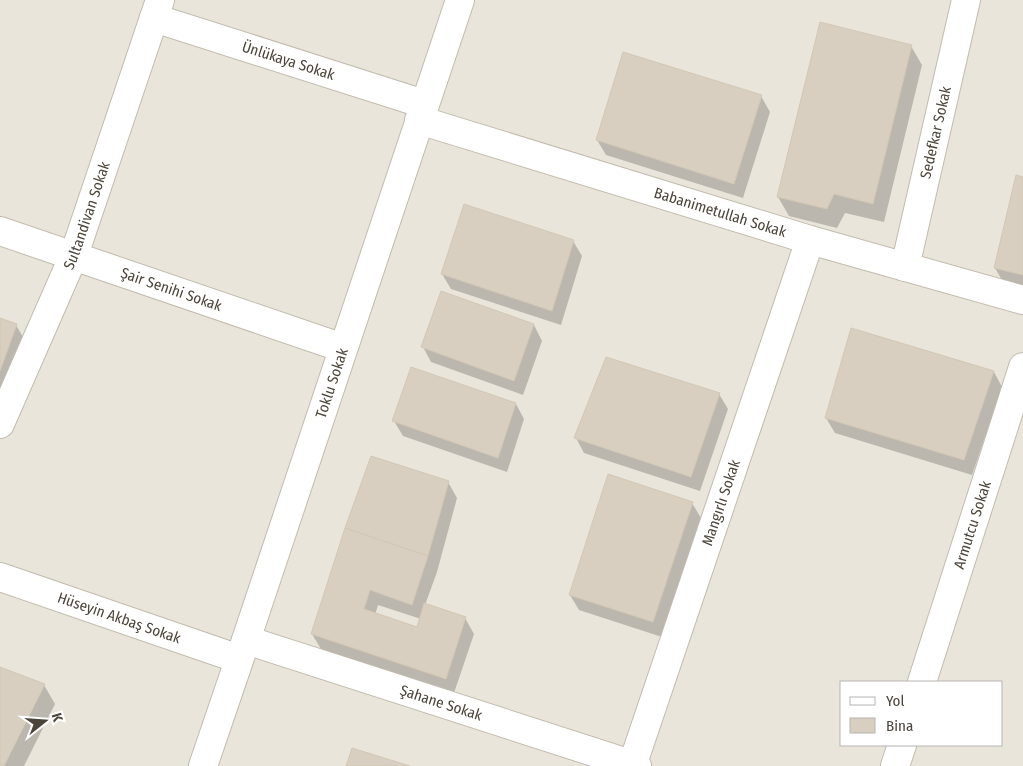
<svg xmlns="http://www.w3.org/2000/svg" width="1023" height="766" viewBox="0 0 1023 766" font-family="'Fira Sans Condensed',sans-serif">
	<rect width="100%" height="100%" fill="#f6f3ec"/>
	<!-- residential -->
	<path fill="#eae5da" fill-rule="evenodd" d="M0,0H1023V766H0ZM842,682H1002V745H842Z"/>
	<!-- shadow -->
	<g fill="#0003" fill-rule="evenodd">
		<polygon points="911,46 922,65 884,222 845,213 837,228 789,216 778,197"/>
		<polygon points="761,96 770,112 743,198 606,155 597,140"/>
		<polygon points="1023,178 1023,295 1009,292 995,268"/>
		<polygon points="573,241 582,256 561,325 451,289 442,274"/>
		<polygon points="0,319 16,325 27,344 0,414"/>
		<polygon points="534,325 542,341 523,395 431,362 423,347"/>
		<polygon points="994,372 1002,387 972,475 835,433 826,418"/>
		<polygon points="719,394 728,409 700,491 584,453 576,438"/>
		<polygon points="516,404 524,419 507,472 403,436 394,421"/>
		<path d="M448,482L457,498L437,572L425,605L465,618L474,634L454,693L321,649L312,634ZM378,605L421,619L418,628L375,615Z"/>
		<polygon points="692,503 701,518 662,637 579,610 570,595"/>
		<polygon points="0,668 44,685 55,704 24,766 0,766"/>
	</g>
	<!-- building -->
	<g fill="#d8cfc1" stroke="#d3c7b4">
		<polygon points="820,22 912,45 873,204 834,194 827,209 777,197"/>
		<polygon points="623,52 762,95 734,184 596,140"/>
		<polygon points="1016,175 1023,177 1023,275 994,268"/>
		<polygon points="464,204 574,240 552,311 441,274"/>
		<polygon points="441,291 534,324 514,381 421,347"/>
		<polygon points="0,318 17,324 0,371"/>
		<polygon points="851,328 994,371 964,460 825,418"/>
		<polygon points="606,357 720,393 691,477 574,438"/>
		<polygon points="411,367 516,403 498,458 392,421"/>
		<polygon points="371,456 449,481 428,556 345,528"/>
		<polygon points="608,474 693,502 653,622 569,595"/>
		<polygon points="345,528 428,556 412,605 370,590 364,609 417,627 424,603 466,617 446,679 311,634"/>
		<polygon points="0,667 45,684 4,766 0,766"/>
		<polygon points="352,748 410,766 346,766"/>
	</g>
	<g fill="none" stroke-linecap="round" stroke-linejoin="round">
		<defs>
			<g id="minor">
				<path id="s1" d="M154,18L424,104"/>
				<path id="s2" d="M419,120L810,240L1023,300"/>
				<path id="s3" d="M0,231L343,348"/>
				<path id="s4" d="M905,267L966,0"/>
				<path id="s5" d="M0,424L74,255L160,0"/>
				<path id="s6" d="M0,577L239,659"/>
				<path id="s7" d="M246,640L637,766"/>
				<path id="s8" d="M922,682L1023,367"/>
				<path id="s9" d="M203,766L246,640L460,0"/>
				<path id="s10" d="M632,766L810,240"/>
				<polyline points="895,766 902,745"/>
			</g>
		</defs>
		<!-- minor casing -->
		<use href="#minor" stroke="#c2bbae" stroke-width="30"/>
		<!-- minor -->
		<use href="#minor" stroke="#fff" stroke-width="28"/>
	</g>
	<g text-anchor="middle" stroke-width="4" stroke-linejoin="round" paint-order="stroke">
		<!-- street labels -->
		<g font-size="15" fill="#4b4439" stroke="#fff">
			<text dy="5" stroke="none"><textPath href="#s1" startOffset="141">Ünlükaya Sokak</textPath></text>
			<text dy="5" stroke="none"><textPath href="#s4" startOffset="138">Sedefkar Sokak</textPath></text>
			<text dy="5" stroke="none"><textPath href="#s2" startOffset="315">Babanimetullah Sokak</textPath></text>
			<text dy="5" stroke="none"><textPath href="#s5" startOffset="226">Sultandivan Sokak</textPath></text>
			<text dy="5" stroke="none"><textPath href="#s3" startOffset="181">Şair Senihi Sokak</textPath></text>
			<text dy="5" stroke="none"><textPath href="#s9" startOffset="404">Toklu Sokak</textPath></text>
			<text dy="5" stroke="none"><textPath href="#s10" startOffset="278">Mangırlı Sokak</textPath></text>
			<text dy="5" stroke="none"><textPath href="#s8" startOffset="165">Armutcu Sokak</textPath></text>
			<text dy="5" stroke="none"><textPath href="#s6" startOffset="126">Hüseyin Akbaş Sokak</textPath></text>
			<text dy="5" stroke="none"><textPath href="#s7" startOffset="205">Şahane Sokak</textPath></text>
		</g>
	</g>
	<!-- legend -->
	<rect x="840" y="681" width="162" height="65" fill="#ffffff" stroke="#b7b4b0"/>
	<rect x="850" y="697" width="25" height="8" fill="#ffffff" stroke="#b7b4b0"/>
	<text x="886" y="706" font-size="15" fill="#4b4439">Yol</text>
	<rect x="850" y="718" width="25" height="15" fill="#d8cfc1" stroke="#b7b4b0"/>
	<text x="886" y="731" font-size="15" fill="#4b4439">Bina</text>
	<!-- north arrow -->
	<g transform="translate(45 721) rotate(73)" stroke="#ffffff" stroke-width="4" paint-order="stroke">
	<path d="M0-4L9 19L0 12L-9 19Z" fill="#4b4439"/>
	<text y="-8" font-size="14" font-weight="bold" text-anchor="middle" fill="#4b4439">K</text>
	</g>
</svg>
